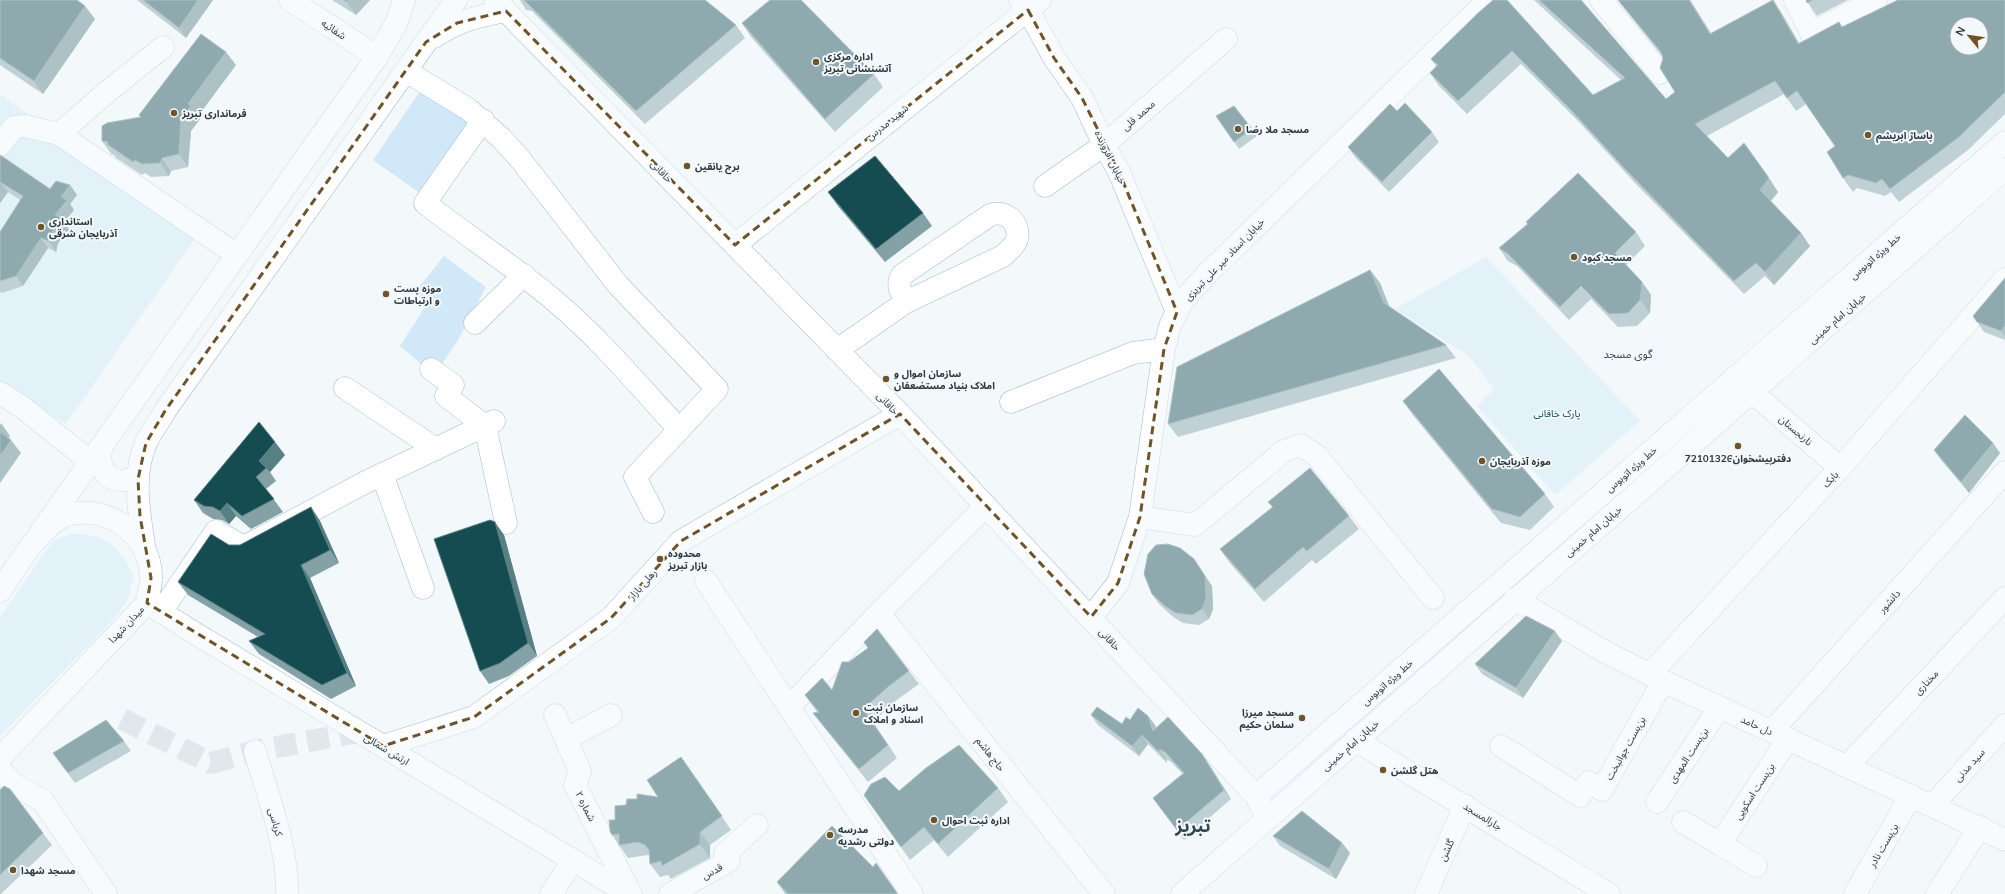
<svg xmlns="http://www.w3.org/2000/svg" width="2005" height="894" viewBox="0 0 2005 894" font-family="Mulish,'Noto Sans Arabic',sans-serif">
	<rect width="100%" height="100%" fill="#f3f8fb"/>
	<!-- green -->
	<g fill="#d0e8f7">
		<polygon points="423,87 484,133 434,203 373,160"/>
		<polygon points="0,94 196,237 66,424 0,386"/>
		<polygon points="444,256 486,287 458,340 440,367 421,364 400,346 427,304 414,293"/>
		<polygon points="1486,257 1640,421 1555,495 1477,406 1494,389 1469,356 1395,309"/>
		<path d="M71,534C106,533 119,546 134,576L127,601L112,621L0,736V617L53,541Z"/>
	</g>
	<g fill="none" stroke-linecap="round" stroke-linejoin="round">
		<!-- minor-tunnel -->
		<polyline stroke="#ccd2d5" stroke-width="22" stroke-dasharray="22 11" stroke-linecap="butt" points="122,719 211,763 255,751 359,732"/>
		<defs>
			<g id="minor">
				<polyline points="1020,0 1028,10 1054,58 1082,98 1104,145 1119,172 1177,312"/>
				<polyline points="1601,0 1660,73"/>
				<polyline points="1795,0 1811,33 1876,0"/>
				<polyline points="406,71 468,109 501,138 520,159 618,285 717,389 635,477 653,512"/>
				<path d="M483,120L425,203C468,237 514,266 556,302C601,340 639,386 679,429"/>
				<polyline points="59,134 107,92 163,47"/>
				<polyline points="0,145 14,127 25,126 59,134 237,255"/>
				<polyline points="1045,186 1104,145 1226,39"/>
				<polyline points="475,323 524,275"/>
				<path d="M837,350L906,302L1003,256C1008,251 1015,246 1017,239C1021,223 1005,209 990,215L902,275C896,286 901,292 906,302"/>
				<polyline points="431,369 453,385 446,396 485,426 506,523"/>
				<polyline points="345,388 436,449"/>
				<polyline points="1752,392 1840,468"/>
				<polyline points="0,393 22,407 91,462"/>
				<polyline points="1011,402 1133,353 1164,349"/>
				<polyline points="382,474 423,588"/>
				<polyline points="1140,517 1195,525 1284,451 1301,445 1317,456 1433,598"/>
				<polyline points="706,581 912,894"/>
				<polyline points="1515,599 1607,653 1663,681 2005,840"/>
				<polyline points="161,612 216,531 244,547 364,483 494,421"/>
				<polyline points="879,613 1104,894"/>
				<polyline points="1091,617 1118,583 1140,517 1164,349 1170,326 1181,303 1206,275 1488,0"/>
				<polyline points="1650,674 1840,468 2005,279"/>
				<polyline points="789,707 879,613 986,506"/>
				<polyline points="555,715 580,771 575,785 631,894"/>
				<polyline points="1772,731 2005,472"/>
				<polyline points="566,739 611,715"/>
				<polyline points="1355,740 1609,894"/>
				<polyline points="383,746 474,717 611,618 681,541 900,414"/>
				<polyline points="1501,746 1580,796 1589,782 1602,790 1663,681"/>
				<path d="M255,751C268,798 288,845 287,894"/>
				<polyline points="1847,766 2005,598"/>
				<polyline points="0,768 13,784 42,800 106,894"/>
				<polyline points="1256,796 2005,142"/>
				<polyline points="1657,802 1719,708"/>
				<polyline points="1933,805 2005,725"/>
				<polyline points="1683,822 1720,844 1788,739"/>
				<polyline points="1720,844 1756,866"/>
				<polyline points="551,894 573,860"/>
				<polyline points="670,894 729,861 725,854 757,825"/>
				<polyline points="1426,894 1465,805"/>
				<polyline points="1855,894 1911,795"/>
				<polyline points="1937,894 1980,827"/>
			</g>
			<g id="major">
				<polyline points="290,0 377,57"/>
				<polyline points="495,0 900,414 1256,796 1267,818"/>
				<path d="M434,37C461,20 475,17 506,11"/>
				<polyline points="735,245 1040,0"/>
				<path d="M101,449C97,475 115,488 138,476"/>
				<polyline points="40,533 377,57 397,22 404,0"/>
				<path d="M145,552C140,517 131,477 146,443C151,432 159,422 165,411L456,0"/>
				<path d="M0,591C18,565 33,536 59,519C69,512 86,512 97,514C127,520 152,547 151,579C151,586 148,595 147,603L0,758"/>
				<polyline points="147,603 193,632 629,894"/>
				<polyline points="1182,894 2005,169"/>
			</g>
		</defs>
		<!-- minor casing -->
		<use href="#minor" stroke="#a2bbca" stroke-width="23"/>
		<!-- major casing -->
		<use href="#major" stroke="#a2bbca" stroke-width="23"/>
		<!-- minor -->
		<use href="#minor" stroke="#fff" stroke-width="22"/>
		<!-- major -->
		<use href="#major" stroke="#fff" stroke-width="22"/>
	</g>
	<!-- wall -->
	<g fill="#84a2a6">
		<polygon points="0,0 95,19 43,94 0,65"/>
		<polygon points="137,0 213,0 186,38"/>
		<polygon points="332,0 370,0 356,15"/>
		<polygon points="520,0 705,0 736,25 745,38 645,124 532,11 526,10"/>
		<polygon points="1534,0 1581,0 1666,99 1675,92 1662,56 1627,12 1618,0 1690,0 1711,33 1773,0 1782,14 1799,43 1842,27 2005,0 2005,114 1968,150 1899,202 1891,192 1885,196 1857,188 1853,192 1843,178 1835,146 1806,104 1796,111 1784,94 1707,136 1728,158 1778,192 1771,201 1801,233 1810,246 1774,285 1765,276 1744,294 1635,183 1580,123 1521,64 1467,114 1439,86 1430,73 1436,66 1431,59 1477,14 1593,95 1621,80"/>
		<polygon points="1806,0 1848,0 1817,16"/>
		<polygon points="742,23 874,74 883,87 835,132 751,37"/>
		<polygon points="236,65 198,116 200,119 191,131 188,167 171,171 169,176 151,177 145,173 142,175 116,158 114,155 111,154 102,141 141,117"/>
		<polygon points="1216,116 1252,129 1257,136 1239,149"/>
		<polygon points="1432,132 1439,142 1389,192 1355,157 1348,147"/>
		<polygon points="0,155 50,189 70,185 77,195 70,204 74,210 64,222 69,230 58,243 56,252 48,248 23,286 2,293 0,292 0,232 20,200 8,192 0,203"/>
		<polygon points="828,192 923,213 932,226 885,262 837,205"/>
		<polygon points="1526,222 1636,232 1645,246 1626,265 1642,282 1651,295 1650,313 1637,326 1618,327 1591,299 1569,320 1517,266 1508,261 1499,248 1527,224"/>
		<polygon points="1370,270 1380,283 1389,306 1446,345 1456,358 1178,437 1168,424"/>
		<polygon points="2005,278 2005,340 1984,332 1973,316"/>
		<polygon points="1403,401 1545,494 1554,507 1530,530 1501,523 1412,414"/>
		<polygon points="1934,450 2000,453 1969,493 1941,460"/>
		<polygon points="285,455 270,472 276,481 266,489 283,512 251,529 236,516 229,524 222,520 213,519 203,513 194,500"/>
		<polygon points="1268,502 1349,516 1359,529 1316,564 1312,560 1264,602 1229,562 1220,549 1272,507"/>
		<polygon points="311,507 320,521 339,563 310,578 356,686 331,699 259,654 249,641 258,637 188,595 178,582 240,545"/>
		<polygon points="504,535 537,656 509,676 489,684 480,671"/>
		<polygon points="1212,586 1213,609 1209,619 1199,625 1183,623 1172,616 1159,604 1152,594"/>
		<polygon points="1562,641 1523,698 1482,674 1475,664"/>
		<polygon points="909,671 919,684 898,699 873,722 897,758 868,782 823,726 813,713 817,712 805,695 832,690"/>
		<polygon points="1091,715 1122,724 1130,720 1148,716 1155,725 1156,728 1202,754 1231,799 1184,840 1153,798 1183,774 1171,762 1166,759 1167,763 1148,744 1139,756 1098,725"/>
		<polygon points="124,741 131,751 75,783 53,753"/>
		<polygon points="681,757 731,830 710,845 710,858 671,879 668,875 660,877 650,864 650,856 648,855 628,858 612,835 615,820 626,805 637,799 658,797"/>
		<polygon points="998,788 1008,802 948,857 934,840 910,860 864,795 899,791"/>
		<polygon points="0,790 43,833 52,845 1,894 0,894"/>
		<polygon points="1273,836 1342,843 1350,853 1336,879 1280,846"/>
		<polygon points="777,882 898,894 785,894"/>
	</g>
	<!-- shaded-wall -->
	<g fill="#578084">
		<polygon points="198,0 213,0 186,38 179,28"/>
		<polygon points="349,0 370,0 356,15 347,2"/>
		<polygon points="1689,0 1690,0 1719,47 1710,34"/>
		<polygon points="1773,0 1782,14 1807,57 1798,44"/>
		<polygon points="85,6 95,19 43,94 34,81"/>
		<polygon points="226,52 236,65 198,116 200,119 191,131 188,167 179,154 181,118 188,104"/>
		<polygon points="162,158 171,171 169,176 160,163"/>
		<polygon points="1769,178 1778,192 1769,203 1760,190"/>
		<polygon points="0,182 8,192 0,203"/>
		<polygon points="70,185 77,195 70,204 74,210 64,222 69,230 58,243 56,252 49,241 55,215 61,197"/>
		<polygon points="1801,233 1810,246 1774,285 1765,272"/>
		<polygon points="41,238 48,248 23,286 16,276"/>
		<polygon points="1370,270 1380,283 1393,316 1384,303"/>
		<polygon points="1642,282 1651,295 1650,313 1640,300"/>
		<polygon points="2005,325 2005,336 2001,331"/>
		<polygon points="1,423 10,436 6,443 0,435 0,425"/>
		<polygon points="11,440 21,453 0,483 0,456"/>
		<polygon points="275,442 285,455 270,472 259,461"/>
		<polygon points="1993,443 2000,453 1969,493 1961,482"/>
		<polygon points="227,503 236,516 229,524 220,511"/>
		<polygon points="311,507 320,521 339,563 330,550"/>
		<polygon points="495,522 504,535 537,656 528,643"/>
		<polygon points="1194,559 1212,586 1213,609 1209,619 1202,609"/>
		<polygon points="301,565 310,578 356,686 347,673"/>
		<polygon points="1555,631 1562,641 1523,698 1516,688"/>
		<polygon points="1148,716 1155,725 1160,740 1153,731"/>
		<polygon points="1142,735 1148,744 1139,756 1132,746"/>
		<polygon points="1159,749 1166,759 1167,763 1160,753"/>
		<polygon points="1202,754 1209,764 1231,799 1224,790"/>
		<polygon points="700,832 710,845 710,858 700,844"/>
		<polygon points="1342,843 1350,853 1336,879 1329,869"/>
	</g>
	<!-- building -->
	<g fill="#144c51" stroke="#578084" fill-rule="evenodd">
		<polygon points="0,0 77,0 85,6 34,81 0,58"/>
		<polygon points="143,0 198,0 179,28"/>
		<polygon points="343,0 349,0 347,2"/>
		<polygon points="524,0 705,0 736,25 636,111"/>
		<polygon points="770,0 801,0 874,74 825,119 742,23"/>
		<path d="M1493,0H1507L1593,95L1625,78L1539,0H1581L1666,99L1675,92L1660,68L1663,58L1661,52L1618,0H1689L1710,34L1773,0L1798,44L1839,22L1842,27L1898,0H2005V92L1959,137L1890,189L1882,179L1876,183L1848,175L1843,178L1827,152L1835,146L1797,91L1787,98L1775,81L1695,124L1728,158L1744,143L1769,178L1760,190L1801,233L1765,272L1756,263L1734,281L1626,170L1571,110L1512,51L1458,101L1430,73L1438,65L1431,59L1477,14ZM1957,24H1981V48H1957Z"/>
		<polygon points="1806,0 1813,0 1807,3"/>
		<polygon points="201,34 226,52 188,104 191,106 181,118 179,154 162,158 160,163 142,164 135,160 133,162 107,144 108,142 102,141 102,126 107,123 141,117 139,115"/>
		<polygon points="1405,103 1432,132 1382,182 1348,147 1390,104 1397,111"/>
		<polygon points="1234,106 1252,129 1234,142 1216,116"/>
		<polygon points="0,155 50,189 56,181 70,185 61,197 67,200 55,215 62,219 51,233 49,241 41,238 16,276 0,281 0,232 23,196 0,182 0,183"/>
		<polygon points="875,156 923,213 876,249 828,192"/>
		<polygon points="1578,173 1636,232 1615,253 1642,282 1640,300 1628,313 1609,314 1581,286 1560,307 1507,253 1499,248 1528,224 1526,222"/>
		<polygon points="1370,270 1384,303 1446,345 1168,424 1177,367"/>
		<polygon points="2005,278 2005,325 2001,331 1977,322 1973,316"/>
		<polygon points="1439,369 1545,494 1520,517 1492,509 1403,401"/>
		<polygon points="1965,415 1993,443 1961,482 1934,450"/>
		<polygon points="259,422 275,442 259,461 266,468 256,477 274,499 242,516 227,503 220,511 213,507 204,506 194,500"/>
		<polygon points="0,432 11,440 0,456"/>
		<polygon points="1310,468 1349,516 1307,551 1303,547 1255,589 1220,549 1273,507 1268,502"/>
		<polygon points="311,507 330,550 301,565 347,673 322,685 249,641 265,634 178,582 211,534 229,545 240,545"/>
		<polygon points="490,520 495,522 528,643 500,663 480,671 434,539"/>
		<polygon points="1168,544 1180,548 1194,559 1205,576 1206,598 1202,609 1192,615 1176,613 1165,606 1152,594 1144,574 1148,554 1156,545"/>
		<polygon points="1526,616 1555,631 1516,688 1475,664"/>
		<polygon points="877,629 909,671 889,686 863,709 888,745 859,769 813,713 819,712 805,695 822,678 832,690 842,662 849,662 868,648 864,642"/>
		<polygon points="1097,707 1122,724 1126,717 1130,720 1138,708 1148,716 1153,731 1168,717 1202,754 1224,790 1177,830 1153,798 1184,773 1165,752 1159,749 1160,753 1142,735 1132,746 1091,715"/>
		<polygon points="106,720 124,741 68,773 53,753"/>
		<polygon points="959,745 998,788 938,844 924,827 901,847 864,795 871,784 885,777 899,791 926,768"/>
		<polygon points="681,757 722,816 700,832 700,844 662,866 661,861 650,864 649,850 645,845 638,842 619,845 619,834 612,835 610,831 609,820 615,820 615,806 626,805 627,799 637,799 637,794 658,797 647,780"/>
		<polygon points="4,786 10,789 43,833 0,875 0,790"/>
		<polygon points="1302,811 1342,843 1329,869 1273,836"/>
		<polygon points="832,826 873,867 876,863 897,893 897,894 788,894 777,882"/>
	</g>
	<!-- marked area -->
	<path d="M0 0H2005V894H0ZM1028,10L1054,58L1082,98L1119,172L1177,312L1164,349L1140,517L1118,583L1091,617L900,414L681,541L611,618L474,717L383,746L147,603L151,578L140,516L138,479L146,443L165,411L426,42L457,23L506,11L735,245Z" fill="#f3f8fb" fill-opacity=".55" fill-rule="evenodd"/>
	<path fill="none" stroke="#6f5427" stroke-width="3" stroke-dasharray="8 5" stroke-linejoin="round" d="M1028,10L1054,58L1082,98L1119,172L1177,312L1164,349L1140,517L1118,583L1091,617L900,414L681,541L611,618L474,717L383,746L147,603L151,578L140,516L138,479L146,443L165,411L426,42L457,23L506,11L735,245Z"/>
	<!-- markers -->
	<g fill="#6f5427" stroke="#f3f8fb" stroke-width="1.5">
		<circle cx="816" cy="62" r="4"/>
		<circle cx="174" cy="113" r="4"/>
		<circle cx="1238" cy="129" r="4"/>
		<circle cx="1868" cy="135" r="4"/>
		<circle cx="687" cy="166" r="4"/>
		<circle cx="41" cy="227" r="4"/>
		<circle cx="1574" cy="257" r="4"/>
		<circle cx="386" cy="294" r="4"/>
		<circle cx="886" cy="379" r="4"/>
		<circle cx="1738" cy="446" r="4"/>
		<circle cx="1482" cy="461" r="4"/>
		<circle cx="660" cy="559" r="4"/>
		<circle cx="856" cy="713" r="4"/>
		<circle cx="1302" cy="718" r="4"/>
		<circle cx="1383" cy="770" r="4"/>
		<circle cx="934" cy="820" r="4"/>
		<circle cx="830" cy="835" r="4"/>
		<circle cx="13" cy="870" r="4"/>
	</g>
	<g text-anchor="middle" stroke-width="4" stroke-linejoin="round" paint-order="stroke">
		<!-- street labels -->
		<g font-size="10" fill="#2e383e" stroke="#f3f8fb">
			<text transform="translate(334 29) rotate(34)" y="4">شفائیه</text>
			<text transform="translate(1138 115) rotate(-41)" y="4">محمد قلی</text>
			<text transform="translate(887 122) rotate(-39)" y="4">شهید مدرس</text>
			<text transform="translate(1111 157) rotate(64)" y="4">خیابان افروزنده</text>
			<text transform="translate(662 171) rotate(46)" y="4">خاقانی</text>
			<text transform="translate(1875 256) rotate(-41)" y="4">خط ویژه اتوبوس</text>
			<text transform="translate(1224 259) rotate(-46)" y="4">خیابان استاد میر علی تبریزی</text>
			<text transform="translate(1837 318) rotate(-41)" y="4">خیابان امام خمینی</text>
			<text transform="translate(888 403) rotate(46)" y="4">خاقانی</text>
			<text transform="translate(1796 430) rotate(41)" y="4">نارنجستان</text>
			<text transform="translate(1631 469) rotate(-41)" y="4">خط ویژه اتوبوس</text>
			<text transform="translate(1830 479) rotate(-47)" y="4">بابک</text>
			<text transform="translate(1593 531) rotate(-41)" y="4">خیابان امام خمینی</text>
			<text transform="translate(642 584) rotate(-48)" y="4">رهلی بازار</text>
			<text transform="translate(1889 601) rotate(-48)" y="4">دانشور</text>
			<text transform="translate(126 624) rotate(-47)" y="4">میدان شهدا</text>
			<text transform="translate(1110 639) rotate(47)" y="4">خاقانی</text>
			<text transform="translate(1387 682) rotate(-41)" y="4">خط ویژه اتوبوس</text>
			<text transform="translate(1926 682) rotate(-47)" y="4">مختاری</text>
			<text transform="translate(1757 725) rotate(24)" y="4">دل حامد</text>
			<text transform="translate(1350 745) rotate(-41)" y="4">خیابان امام خمینی</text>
			<text transform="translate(1625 748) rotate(-61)" y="4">بن‌بست جوانبخت</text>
			<text transform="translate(387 749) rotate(31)" y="4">ارتش شمالی</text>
			<text transform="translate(991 754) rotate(52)" y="4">حاج هاشم</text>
			<text transform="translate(1688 755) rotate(-57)" y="4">بن‌بست المهدی</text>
			<text transform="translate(1969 765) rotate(-48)" y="4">سید مدنی</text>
			<text transform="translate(1754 791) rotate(-57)" y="4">بن‌بست اسکویی</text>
			<text transform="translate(586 806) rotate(63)" y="4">شماره ۲</text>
			<text transform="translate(1483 816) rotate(32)" y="4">جارالمسجد</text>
			<text transform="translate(276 822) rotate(74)" y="4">کرباسی</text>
			<text transform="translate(1883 845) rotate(-60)" y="4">بن‌بست نادر</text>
			<text transform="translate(1446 850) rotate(-66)" y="4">گلشن</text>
			<text transform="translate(712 871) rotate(-29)" y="4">قدس</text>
		</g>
		<!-- poi labels -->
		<g font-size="10" font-weight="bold" fill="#2e383e" stroke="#f3f8fb" text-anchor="start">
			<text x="824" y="60">اداره مرکزی<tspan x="824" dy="12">آتشنشانی تبریز</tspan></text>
			<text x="182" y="117">فرمانداری تبریز</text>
			<text x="1246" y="133">مسجد ملا رضا</text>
			<text x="1876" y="139">پاساژ ابریشم</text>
			<text x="695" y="170">برج یانقین</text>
			<text x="49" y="225">استانداری<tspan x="49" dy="12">آذربایجان شرقی</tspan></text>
			<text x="1582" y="261">مسجد کبود</text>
			<text x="394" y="292">موزه پست<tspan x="394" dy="12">و ارتباطات</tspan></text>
			<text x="894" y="377">سازمان اموال و<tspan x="894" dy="12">املاک بنیاد مستضعفان</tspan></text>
			<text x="1738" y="462" text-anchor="middle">دفترپیشخوان72101326</text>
			<text x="1490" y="465">موزه آذربایجان</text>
			<text x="668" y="557">محدوده<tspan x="668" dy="12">بازار تبریز</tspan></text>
			<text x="864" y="711">سازمان ثبت<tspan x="864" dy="12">اسناد و املاک</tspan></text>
			<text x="1294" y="716" text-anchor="end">مسجد میرزا<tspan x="1294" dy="12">سلمان حکیم</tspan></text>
			<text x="1391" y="774">هتل گلشن</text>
			<text x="942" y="824">اداره ثبت احوال</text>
			<text x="838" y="833">مدرسه<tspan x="838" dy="12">دولتی رشدیه</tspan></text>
			<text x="21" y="874">مسجد شهدا</text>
		</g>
		<!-- park labels -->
		<g font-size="10" fill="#084662" stroke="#f3f8fb">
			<text x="1557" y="417">پارک خاقانی</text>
		</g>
		<!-- neighbourhood labels -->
		<g font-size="11" fill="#314754" stroke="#f3f8fb">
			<text x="1628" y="358">گوی مسجد</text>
		</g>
		<!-- town labels -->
		<g font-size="18" font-weight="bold" fill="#314754" stroke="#f3f8fb">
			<text x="1193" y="832">تبریز</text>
		</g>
	</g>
	<!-- north arrow -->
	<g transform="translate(1969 36) rotate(299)"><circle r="19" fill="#f3f8fb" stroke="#a4abaf"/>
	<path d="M0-3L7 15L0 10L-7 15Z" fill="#6f5427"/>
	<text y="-6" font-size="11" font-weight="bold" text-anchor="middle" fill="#2e383e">N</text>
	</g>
</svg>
